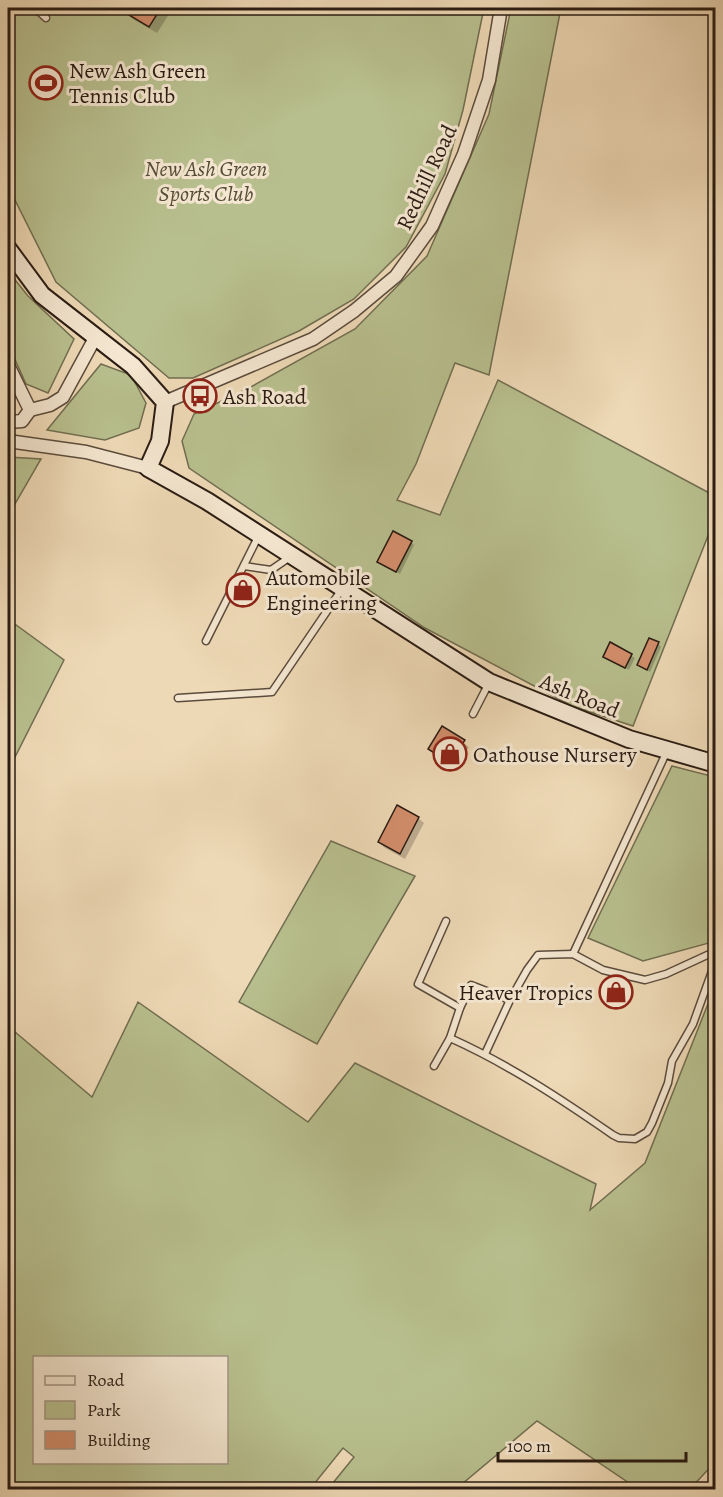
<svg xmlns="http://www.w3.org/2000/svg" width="723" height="1497" viewBox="0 0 723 1497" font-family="Alegreya,serif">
	<rect width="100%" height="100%" fill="#eed9b6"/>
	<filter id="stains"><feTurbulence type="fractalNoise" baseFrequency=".00333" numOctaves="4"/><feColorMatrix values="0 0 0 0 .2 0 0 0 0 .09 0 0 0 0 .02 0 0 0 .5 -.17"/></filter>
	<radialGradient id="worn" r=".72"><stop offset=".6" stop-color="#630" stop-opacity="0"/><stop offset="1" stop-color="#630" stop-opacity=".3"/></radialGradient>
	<!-- green -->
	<g fill="#b8bf8e" stroke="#716e50" stroke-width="1.5" fill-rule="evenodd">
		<polygon points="8,8 484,8 463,110 445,174 406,247 354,299 299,331 193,378 169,378 56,282 8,186"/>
		<path d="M511,8H561L489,375L455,363L416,464L397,500L440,515L498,380L715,496V518L633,726L572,706L425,628L189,468L182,441L194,414L249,388L355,329L427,256L489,114ZM393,531L412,541L396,572L377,562ZM610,642L632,654L625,668L603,657Z"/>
		<polygon points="8,271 28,296 74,339 48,393 26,384 8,344"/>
		<polygon points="101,364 131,375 146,403 139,428 105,440 47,430"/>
		<polygon points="8,457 41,459 8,516"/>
		<polygon points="8,619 64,660 8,771"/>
		<polygon points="672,766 715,777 715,926 709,943 643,961 588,938"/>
		<polygon points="331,841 415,876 317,1044 239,1002"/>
		<path d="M715,986L716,1461L690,1489H638L537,1421L456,1489H328L354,1457L343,1448L310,1489H8V1026L92,1097L138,1002L308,1122L355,1063L596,1184L590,1210L645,1163ZM34,1358H226V1462H34Z"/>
	</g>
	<!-- shadow -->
	<g fill="#0003">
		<polygon points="128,8 173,8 157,33 133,19 126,12"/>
		<polygon points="411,542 414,545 400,574 378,561"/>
		<polygon points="658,643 661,647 650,672 639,665"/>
		<polygon points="611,644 635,658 629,670 605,656"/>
		<polygon points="442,728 469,747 456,768 430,749"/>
		<polygon points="418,818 424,823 405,859 385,848 379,842"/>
	</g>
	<!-- building -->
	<g fill="#d48e6c" stroke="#2a1c13" stroke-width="1.5">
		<polygon points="127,8 161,8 149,27 124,12"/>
		<polygon points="393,531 412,541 396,572 377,562"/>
		<polygon points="649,638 659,642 647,670 637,665"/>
		<polygon points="610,642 632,654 625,668 603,657"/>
		<polygon points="442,726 465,740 450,763 428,749"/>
		<polygon points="397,805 419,817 400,854 378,842"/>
	</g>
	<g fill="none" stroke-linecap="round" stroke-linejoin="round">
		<defs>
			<g id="lane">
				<polyline points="35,8 46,18"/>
				<polyline points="244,566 271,570 290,557"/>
				<polyline points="206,641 259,535"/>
				<polyline points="178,698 272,692 342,589"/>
				<polyline points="473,714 489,683"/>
				<polyline points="446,921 418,984 460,1008"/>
				<polyline points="573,954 667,751"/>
				<path d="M450,1038C508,1064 561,1099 613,1135L619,1138L635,1139L647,1132L652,1123L668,1083L672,1061L693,1024L716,960"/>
				<polyline points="485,1054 510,1000"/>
				<polyline points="434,1066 450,1038 460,1008 471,985 510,1000 527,970 538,955 573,954 603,970 645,980 666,974 716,951"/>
			</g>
			<g id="street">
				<polyline points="8,365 30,410 50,405 63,397 95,338"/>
				<polyline points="165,402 313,339 354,311 396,276 432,226 464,154 489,80 501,8"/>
				<polyline points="8,422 22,421 30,410"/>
				<polyline points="8,441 86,452 148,468"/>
			</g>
			<polyline id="secondary" points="8,249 42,295 133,366 165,402 160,441 148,468 207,501 489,682 629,739 716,764"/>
		</defs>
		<!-- lane casing -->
		<use href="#lane" stroke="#5b4b3c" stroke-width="9"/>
		<!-- street casing -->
		<use href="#street" stroke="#5b4b3c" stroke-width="15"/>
		<!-- secondary casing -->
		<use href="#secondary" stroke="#2a1c13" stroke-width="20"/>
		<!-- lane -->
		<use href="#lane" stroke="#f4e6d0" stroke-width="6"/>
		<!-- street -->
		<use href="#street" stroke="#f4e6d0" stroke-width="12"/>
		<!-- secondary -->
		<use href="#secondary" stroke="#f4e6d0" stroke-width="16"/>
	</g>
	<!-- icons -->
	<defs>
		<symbol id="stadium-ring" viewBox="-11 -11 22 22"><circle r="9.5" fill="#f4e6d0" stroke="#8f2418" stroke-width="1.5"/><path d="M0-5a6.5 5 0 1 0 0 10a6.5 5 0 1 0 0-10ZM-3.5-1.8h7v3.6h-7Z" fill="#8f2418"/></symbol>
		<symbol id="bus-ring" viewBox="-11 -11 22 22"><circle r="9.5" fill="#f4e6d0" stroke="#8f2418" stroke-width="1.5"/><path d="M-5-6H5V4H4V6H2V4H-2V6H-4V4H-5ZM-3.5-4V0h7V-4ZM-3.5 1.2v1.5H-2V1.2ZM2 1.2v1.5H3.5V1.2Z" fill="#8f2418"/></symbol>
		<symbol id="shop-ring" viewBox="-11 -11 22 22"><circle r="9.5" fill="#f4e6d0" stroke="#8f2418" stroke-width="1.5"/><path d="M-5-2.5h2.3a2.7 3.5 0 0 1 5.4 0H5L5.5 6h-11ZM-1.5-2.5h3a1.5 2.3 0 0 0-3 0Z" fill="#8f2418"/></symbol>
	</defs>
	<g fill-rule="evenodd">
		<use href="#stadium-ring" x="27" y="64" width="38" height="38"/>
		<use href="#bus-ring" x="181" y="377" width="38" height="38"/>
		<use href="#shop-ring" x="224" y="571" width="38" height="38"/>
		<use href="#shop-ring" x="431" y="735" width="38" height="38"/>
		<use href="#shop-ring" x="597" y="973" width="38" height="38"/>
	</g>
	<g text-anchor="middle" stroke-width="6" stroke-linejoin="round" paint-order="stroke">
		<!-- poi labels -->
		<g font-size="22" fill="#2a1c13" stroke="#f4e6d0" text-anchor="start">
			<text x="69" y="78">New Ash Green<tspan x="69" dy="25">Tennis Club</tspan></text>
			<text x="223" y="404">Ash Road</text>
			<text x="266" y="585">Automobile<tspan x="266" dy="25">Engineering</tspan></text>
			<text x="473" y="762">Oathouse Nursery</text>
			<text x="593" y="1000" text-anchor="end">Heaver Tropics</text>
		</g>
		<!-- park labels -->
		<g font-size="22" font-style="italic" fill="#554d38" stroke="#f4e6d0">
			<text x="206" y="176">New Ash Green<tspan x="206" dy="25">Sports Club</tspan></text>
		</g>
		<!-- street labels -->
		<g font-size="22" fill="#2a1c13" stroke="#f4e6d0">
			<text transform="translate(426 177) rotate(-65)" y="8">Redhill Road</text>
			<text transform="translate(580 695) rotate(22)" y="8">Ash Road</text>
		</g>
	</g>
	<!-- margin -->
	<rect width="723" height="1497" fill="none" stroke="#eed9b6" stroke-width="30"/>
	<rect x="9" y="9" width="705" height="1479" fill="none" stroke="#2a1c13" stroke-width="3"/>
	<rect x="15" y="15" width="693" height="1467" fill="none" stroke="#2a1c13" stroke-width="1.5"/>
	<!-- legend -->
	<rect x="33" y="1356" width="195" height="108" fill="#f4e6d0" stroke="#a39584" stroke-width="1.5"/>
	<rect x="45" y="1376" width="30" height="9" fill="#f4e6d0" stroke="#a39584" stroke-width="1.5"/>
	<text x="87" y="1386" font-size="18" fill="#2a1c13">Road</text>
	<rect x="45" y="1401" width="30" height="18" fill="#b8bf8e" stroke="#a39584" stroke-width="1.5"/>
	<text x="87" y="1416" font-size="18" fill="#2a1c13">Park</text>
	<rect x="45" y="1431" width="30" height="18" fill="#d48e6c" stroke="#a39584" stroke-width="1.5"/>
	<text x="87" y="1446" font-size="18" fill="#2a1c13">Building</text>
	<!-- scale -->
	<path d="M498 1452v9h188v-9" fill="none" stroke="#2a1c13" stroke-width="3"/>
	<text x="507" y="1452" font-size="18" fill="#2a1c13" stroke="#f4e6d0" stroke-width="4.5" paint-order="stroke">100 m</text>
	<rect width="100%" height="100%" filter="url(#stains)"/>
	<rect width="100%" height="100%" fill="url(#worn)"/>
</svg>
